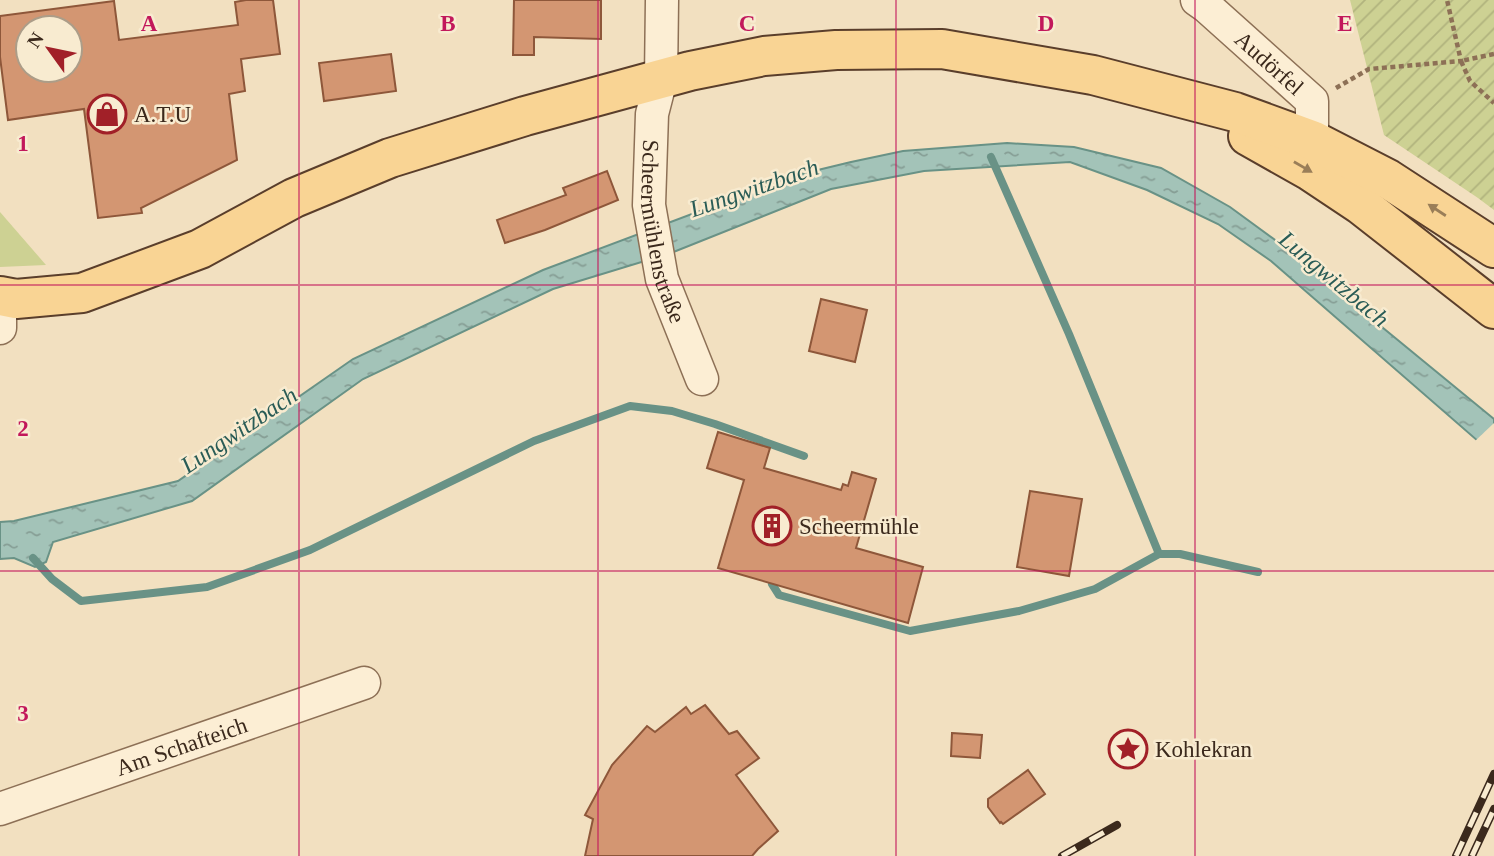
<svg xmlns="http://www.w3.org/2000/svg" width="1494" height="856" viewBox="0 0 1494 856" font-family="Georgia,serif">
	<defs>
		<pattern id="garden-furrows" width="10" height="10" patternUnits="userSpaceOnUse" patternTransform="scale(1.75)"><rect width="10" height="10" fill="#cdd193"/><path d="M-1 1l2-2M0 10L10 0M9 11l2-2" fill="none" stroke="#b1b37e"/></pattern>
		<pattern id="water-ripples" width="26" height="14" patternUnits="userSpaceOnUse" patternTransform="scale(1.75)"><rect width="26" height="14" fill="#a3c3b8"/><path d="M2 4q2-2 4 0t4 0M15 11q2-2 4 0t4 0" fill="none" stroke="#869e95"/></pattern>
	</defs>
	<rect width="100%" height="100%" fill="#f2e0c0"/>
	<!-- grass -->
	<polygon fill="#cdd193" points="0,212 46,265 0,267"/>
	<!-- garden -->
	<polygon fill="url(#garden-furrows)" points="1350,0 1494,0 1494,210 1478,198 1384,135"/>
	<!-- water -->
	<polygon fill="url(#water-ripples)" stroke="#699286" stroke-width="2" points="1007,143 1074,147 1161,168 1230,207 1282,245 1494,419 1494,455 1271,261 1218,224 1147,190 1070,162 924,171 831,189 671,253 553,289 363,379 192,501 53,542 46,562 35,567 14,558 0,559 0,522 14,521 178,481 353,359 543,270 793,176 851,162 903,151"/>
	<!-- pier -->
	<polygon fill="#f2e0c0" points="1494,423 1494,459 1474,442"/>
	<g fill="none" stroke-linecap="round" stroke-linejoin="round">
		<!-- stream -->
		<g stroke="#699286" stroke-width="8">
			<polyline points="991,157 1069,334 1159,554"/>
			<polyline points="33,558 52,579 81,601 207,587 310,550 534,441 630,406 672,411 715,424 804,456"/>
			<polyline points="772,584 779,595 910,631 1019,611 1095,589 1159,554 1180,554 1258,572"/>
		</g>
	</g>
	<!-- building -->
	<g fill="#d39672" stroke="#8e573a" stroke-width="2" fill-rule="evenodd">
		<path d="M246,0H273L280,54L241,59L245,91L229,94L237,160L141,208L142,213L98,218L84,109L8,120L0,57V16L114,1L119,40L238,25L235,2ZM28,28H70V70H28Z"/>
		<polygon points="514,0 601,0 601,39 534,37 534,55 513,55"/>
		<polygon points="391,54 396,91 324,101 319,63"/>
		<polygon points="607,171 618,200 545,230 505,243 497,220 566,195 563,188"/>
		<polygon points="821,299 867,310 855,362 809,351"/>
		<polygon points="718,432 770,448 764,468 841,490 843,484 848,486 852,472 876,479 856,548 923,567 908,623 718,568 744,480 707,468"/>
		<polygon points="1030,491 1082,499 1069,576 1017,567"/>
		<polygon points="705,705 729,734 737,731 759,758 736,775 778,831 758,849 752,856 585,856 593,819 585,815 612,765 647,726 655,732 686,707 691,714"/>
		<polygon points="952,733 982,735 980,758 951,756"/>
		<polygon points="1028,770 1045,794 1003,824 1001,822 1000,823 988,807 988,799"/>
	</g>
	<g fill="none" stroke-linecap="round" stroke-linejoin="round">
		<defs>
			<g id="minor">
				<path id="s1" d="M662,0L661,79L652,114L649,205L662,279L702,379"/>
				<path id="s2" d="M1197,0L1207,7L1312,101V140"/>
				<polyline points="0,310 0,328"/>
				<path id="s3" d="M0,809L364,683"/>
			</g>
			<g id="major">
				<polyline points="1248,136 1310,171 1361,205 1494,309"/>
				<polyline points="0,296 16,299 82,293 200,249 294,198 390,158 525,116 690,71 764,56 836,50 942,49 1093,75 1235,112 1312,140 1388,179 1494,248"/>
			</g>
		</defs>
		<!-- minor casing -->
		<use href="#minor" stroke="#8d7056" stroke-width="35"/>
		<!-- major casing -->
		<use href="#major" stroke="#5a3e2b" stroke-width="42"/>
		<!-- path -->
		<g stroke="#8d7056" stroke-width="4.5" stroke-dasharray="5 3.5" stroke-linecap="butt">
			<polyline points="1494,54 1461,61 1470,81 1494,103"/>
			<polyline points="1336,88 1369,69 1461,61 1447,0"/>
		</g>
		<!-- minor -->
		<use href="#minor" stroke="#fceed4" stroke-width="32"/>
		<!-- major -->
		<use href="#major" stroke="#f9d494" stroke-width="38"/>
		<defs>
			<g id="rail">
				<polyline points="1062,856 1117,825"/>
				<polyline points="1456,856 1494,774"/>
				<polyline points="1472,856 1494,809"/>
			</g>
		</defs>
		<!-- rail casing -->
		<use href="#rail" stroke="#3b291c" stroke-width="8"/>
		<!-- rail -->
		<use href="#rail" stroke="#f8ebd0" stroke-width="5" stroke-dasharray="16" stroke-linecap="butt"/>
	</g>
	<!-- one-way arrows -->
	<defs><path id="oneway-solid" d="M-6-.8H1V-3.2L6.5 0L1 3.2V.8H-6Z" transform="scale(1.75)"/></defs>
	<g fill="#9a7e58">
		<use href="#oneway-solid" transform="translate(1303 167) rotate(30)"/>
		<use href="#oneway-solid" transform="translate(1437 210) rotate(-147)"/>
	</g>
	<!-- grid -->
	<path fill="none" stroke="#c2185b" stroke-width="2" stroke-opacity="0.55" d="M299,0V856M598,0V856M896,0V856M1195,0V856M0,285H1494M0,571H1494"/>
	<!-- icons -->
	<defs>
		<symbol id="shop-ring" viewBox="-11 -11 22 22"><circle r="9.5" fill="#f8ebd0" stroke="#a12028" stroke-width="1.5"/><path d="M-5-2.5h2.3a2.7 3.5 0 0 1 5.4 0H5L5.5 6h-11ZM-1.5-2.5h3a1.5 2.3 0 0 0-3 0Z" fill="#a12028"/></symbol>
		<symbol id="building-ring" viewBox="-11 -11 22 22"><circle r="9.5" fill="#f8ebd0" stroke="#a12028" stroke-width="1.5"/><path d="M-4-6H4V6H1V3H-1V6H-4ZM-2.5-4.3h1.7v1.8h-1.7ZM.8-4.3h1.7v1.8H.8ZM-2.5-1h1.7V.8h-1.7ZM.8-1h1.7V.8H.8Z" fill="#a12028"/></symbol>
		<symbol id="sight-ring" viewBox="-11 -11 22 22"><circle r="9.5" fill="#f8ebd0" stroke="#a12028" stroke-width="1.5"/><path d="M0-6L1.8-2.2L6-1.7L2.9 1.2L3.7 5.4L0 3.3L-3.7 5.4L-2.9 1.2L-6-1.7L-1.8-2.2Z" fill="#a12028"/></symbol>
	</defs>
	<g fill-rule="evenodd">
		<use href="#shop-ring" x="85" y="92" width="44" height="44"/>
		<use href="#building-ring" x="750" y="504" width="44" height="44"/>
		<use href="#sight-ring" x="1106" y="727" width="44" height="44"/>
	</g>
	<g text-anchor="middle" stroke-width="5" stroke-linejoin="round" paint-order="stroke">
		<!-- street labels -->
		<g font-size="23" fill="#3b291c" stroke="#f8ebd0">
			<text dy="8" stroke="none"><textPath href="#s2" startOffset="96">Audörfel</textPath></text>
			<text dy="8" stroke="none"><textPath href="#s1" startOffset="234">Scheermühlenstraße</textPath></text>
			<text dy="8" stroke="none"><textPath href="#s3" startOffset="192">Am Schafteich</textPath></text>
		</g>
		<!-- poi labels -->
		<g font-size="23" fill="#3b291c" stroke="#f8ebd0" text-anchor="start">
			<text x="134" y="122">A.T.U</text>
			<text x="799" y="534">Scheermühle</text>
			<text x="1155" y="757">Kohlekran</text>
		</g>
		<!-- water labels -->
		<g font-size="24" font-style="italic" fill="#2a5c56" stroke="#f8ebd0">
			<text transform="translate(754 188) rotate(-19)" y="8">Lungwitzbach</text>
			<text transform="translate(1334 279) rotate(40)" y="8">Lungwitzbach</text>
			<text transform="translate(239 430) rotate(-34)" y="8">Lungwitzbach</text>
		</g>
	</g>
	<g font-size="23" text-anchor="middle" font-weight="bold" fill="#c2185b" stroke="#f8ebd0" stroke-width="5" stroke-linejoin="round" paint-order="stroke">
		<text x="149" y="31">A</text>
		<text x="448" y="31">B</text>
		<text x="747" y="31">C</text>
		<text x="1046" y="31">D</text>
		<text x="1345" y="31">E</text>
		<text x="23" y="151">1</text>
		<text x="23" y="436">2</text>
		<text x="23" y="721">3</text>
	</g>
	<!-- north arrow -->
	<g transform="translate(49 49) rotate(303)"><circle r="33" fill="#f8ebd0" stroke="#ac9d88" stroke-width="2"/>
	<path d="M0-5L12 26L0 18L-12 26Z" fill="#a12028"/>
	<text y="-10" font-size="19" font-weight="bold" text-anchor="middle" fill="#3b291c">N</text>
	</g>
</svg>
